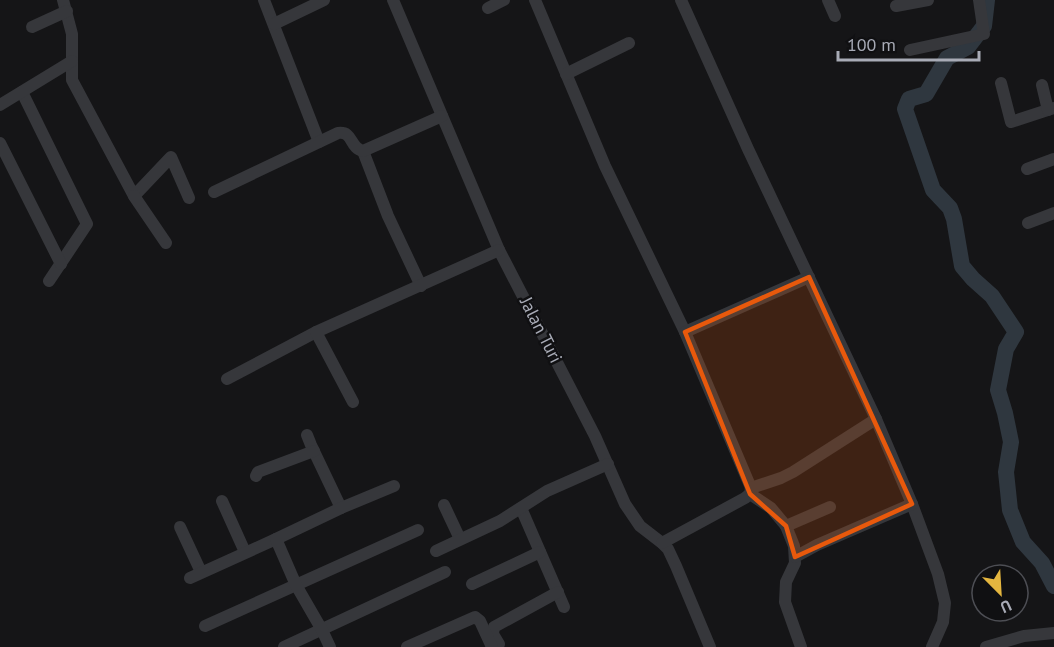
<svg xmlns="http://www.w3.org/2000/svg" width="1054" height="647" viewBox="0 0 1054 647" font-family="'PT Sans',sans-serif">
	<rect width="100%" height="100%" fill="#151517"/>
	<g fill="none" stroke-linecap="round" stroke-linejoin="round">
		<!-- river -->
		<polyline stroke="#2f373f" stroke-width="16" points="987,0 984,26 968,47 947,58 926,94 909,99 905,109 933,190 950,208 954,219 962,266 973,279 992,296 1016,332 1006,349 998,390 1005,413 1011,442 1006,472 1010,510 1023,542 1042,563 1054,586"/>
		<!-- street -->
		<g stroke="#36373b" stroke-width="12">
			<polyline points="63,0 72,34 72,80 134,196 171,157 189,198"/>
			<polyline points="264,0 319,142"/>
			<polyline points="393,0 499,250 595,436 625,504 640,526 662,543 668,549 676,566 710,647"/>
			<polyline points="535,0 605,166 685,332 751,488"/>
			<polyline points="681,0 748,149 876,419 912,504 938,574 945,603 943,622 932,647"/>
			<polyline points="828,0 835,16"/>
			<polyline points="896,6 928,0"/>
			<polyline points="488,8 504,0"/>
			<polyline points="274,24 324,0"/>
			<polyline points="32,27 67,11"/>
			<polyline points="910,50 984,34 979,0"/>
			<polyline points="566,74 629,43"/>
			<polyline points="1001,83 1011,122 1054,108"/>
			<polyline points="1042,85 1048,110"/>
			<polyline points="22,92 87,224 49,281"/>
			<polyline points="0,105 72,61"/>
			<polyline points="0,143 61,264"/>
			<polyline points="363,151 388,216 421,286"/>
			<polyline points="1027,169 1054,159"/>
			<path d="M214,192L338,133C354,131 349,148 363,151L442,116"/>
			<polyline points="134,196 166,243"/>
			<polyline points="1028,223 1054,213"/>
			<polyline points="685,332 809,277"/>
			<polyline points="227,379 316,332"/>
			<polyline points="353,402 316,332 499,250"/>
			<polyline points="307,435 311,445 341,508"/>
			<polyline points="256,476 258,472 314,451"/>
			<polyline points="750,494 771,508 786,526 794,546 795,563 786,582 785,602 801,647"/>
			<polyline points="222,501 245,552"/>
			<polyline points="444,505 460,539"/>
			<polyline points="521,508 564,607"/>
			<polyline points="786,526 830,507"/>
			<polyline points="180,527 201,572"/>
			<polyline points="662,543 745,498 750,494 751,488 781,478 793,472 876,419"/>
			<polyline points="436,551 500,521 547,491 608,464"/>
			<polyline points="795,557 817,545 912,504"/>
			<polyline points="190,578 276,539"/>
			<polyline points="472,584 540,552"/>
			<polyline points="205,626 418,530"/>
			<polyline points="499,644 493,634 494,627 558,592"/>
			<polyline points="284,647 445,572"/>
			<polyline points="330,647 322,630 296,585 276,539 341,508 394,486"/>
			<polyline points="407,647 475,617 480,621 492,647"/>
			<polyline points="986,647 1024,636 1054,633"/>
		</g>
	</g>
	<!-- marked area -->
	<path fill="#e8590c" fill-opacity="0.2" stroke="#e8590c" stroke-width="4.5" stroke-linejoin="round" d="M809,277L912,504L795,557L786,526L750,494L685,332Z"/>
	<g text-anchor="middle" stroke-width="5" stroke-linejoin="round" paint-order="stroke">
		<!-- street labels -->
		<g font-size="18" fill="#a8abb6" stroke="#101012">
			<text transform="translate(541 330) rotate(63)" y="6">Jalan Turi</text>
		</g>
	</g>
	<!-- north arrow -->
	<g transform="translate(1000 593) rotate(156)"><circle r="28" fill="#101012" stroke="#4d4e54" stroke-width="1.5"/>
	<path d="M0-4.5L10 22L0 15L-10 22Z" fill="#e4b63f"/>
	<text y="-9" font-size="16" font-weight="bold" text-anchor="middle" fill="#a8abb6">U</text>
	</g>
	<!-- scale -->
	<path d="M838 51v9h141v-9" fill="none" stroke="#a8abb6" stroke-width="3"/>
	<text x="847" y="51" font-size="18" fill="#a8abb6" stroke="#101012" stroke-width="4.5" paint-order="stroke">100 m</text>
</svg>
